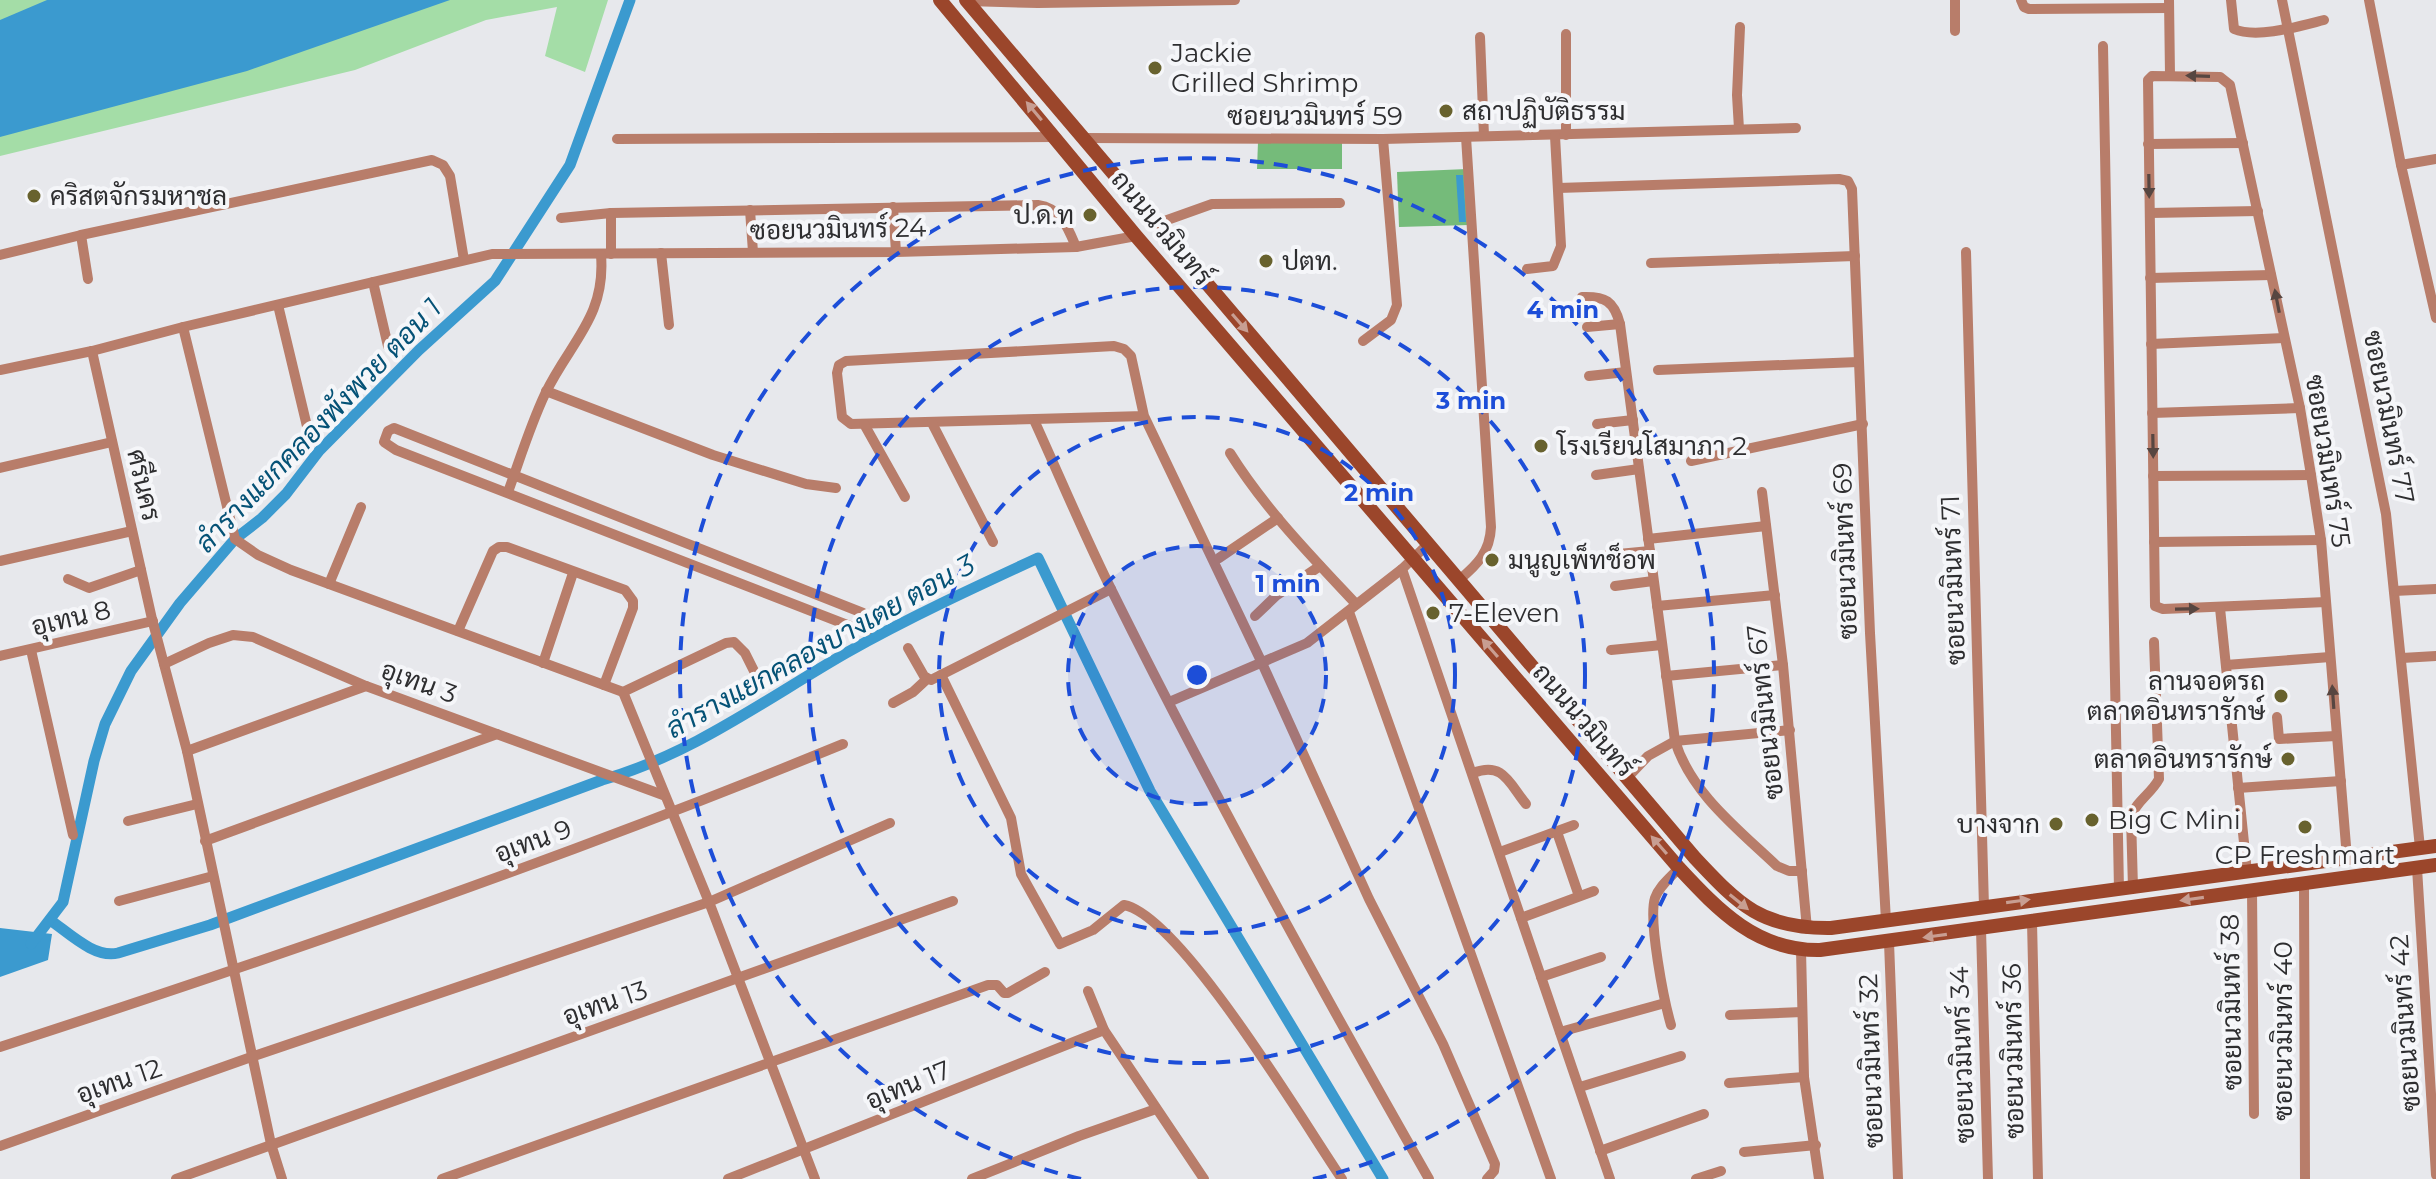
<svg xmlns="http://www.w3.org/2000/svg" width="2436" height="1179" viewBox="0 0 2436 1179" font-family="Montserrat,Sarabun,sans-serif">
	<rect width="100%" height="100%" fill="#e7e8ec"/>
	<!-- green -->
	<polygon fill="#a4dda7" points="0,0 608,0 585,72 545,56 557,7 486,20 355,70 0,156"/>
	<!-- forest -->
	<g fill="#75bb7a">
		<polygon points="1258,142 1342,142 1342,169 1257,169"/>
		<polygon points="1467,169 1469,225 1399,227 1397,172"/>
	</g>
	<!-- water -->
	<g fill="#3b9acf">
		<polygon points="47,0 450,0 247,71 0,137 0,20"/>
		<polygon points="1456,175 1463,175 1466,222 1459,222"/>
		<polygon points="0,928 52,934 48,960 0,977"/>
	</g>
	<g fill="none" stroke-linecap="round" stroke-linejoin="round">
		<!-- canal -->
		<g stroke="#3b9acf" stroke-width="11">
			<path d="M50,920C69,933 95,959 118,953L210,925L602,780C691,755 766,699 846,653C908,618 973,588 1038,558L1150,791L1383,1179"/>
			<polyline points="31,944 63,902 94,761 105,724 131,671 180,603 235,539 262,518 286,494 319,451 419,350 495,281 570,165 630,0"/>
		</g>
		<!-- street -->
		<g stroke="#b87d6a" stroke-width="10">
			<polyline points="2021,0 2024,7 2029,9 2169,8"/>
			<polyline points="2169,0 2170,75"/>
			<path d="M2231,0L2234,29C2257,39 2300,26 2324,20"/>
			<polyline points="2282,0 2386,514 2420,848"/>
			<polyline points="2369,0 2401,165 2436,318"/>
			<polyline points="967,1 1038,3 1235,0"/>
			<polyline points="1955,31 1955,0"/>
			<polyline points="1566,34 1566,135"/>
			<polyline points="1480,37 1484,136"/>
			<polyline points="2103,46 2119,890"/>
			<polyline points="1739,129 1737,95 1740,27"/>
			<polyline points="1082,138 1383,139 1796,128"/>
			<polyline points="617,139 1056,137"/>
			<polyline points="2148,144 2243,143"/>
			<polyline points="2401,165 2436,159"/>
			<polyline points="1558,188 1839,179 1848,181 1852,189 1870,633 1886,921"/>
			<polyline points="893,207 896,252"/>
			<polyline points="750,210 753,252"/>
			<polyline points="611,213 611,254"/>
			<polyline points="2150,213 2258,211"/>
			<path d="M561,218L611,213L1038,205C1061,208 1068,228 1076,247"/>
			<polyline points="1156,224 1212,204 1340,203"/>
			<polyline points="81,235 88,279"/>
			<polyline points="1966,252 1984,907"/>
			<polyline points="661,253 669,325"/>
			<polyline points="0,255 81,235 432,160 443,165 450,176 464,260"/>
			<polyline points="1651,263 1855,256"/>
			<polyline points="1527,269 1553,266 1561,246 1555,136"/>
			<polyline points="2150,278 2271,275"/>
			<polyline points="373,282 388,346"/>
			<path d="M1582,297C1605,296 1614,301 1620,324L1675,741C1691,793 1738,829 1777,866L1789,871H1802"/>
			<polyline points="278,305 311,443"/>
			<polyline points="183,327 235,539 258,555 291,570 623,692 726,643 734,642 745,653 762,687"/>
			<polyline points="1587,327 1620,324"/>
			<polyline points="1363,341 1391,320 1397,305 1383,139"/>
			<polyline points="2151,344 2284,338"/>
			<polyline points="92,351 152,619 187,751 271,1144 282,1179"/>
			<polyline points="0,370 92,351 183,327 492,254 896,252 1076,247 1136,236"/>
			<polyline points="1658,370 1858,362"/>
			<polyline points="1589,376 1626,372"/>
			<polyline points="546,391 713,455 806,484 836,488"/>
			<polyline points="2152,413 2300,408"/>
			<polyline points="1144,416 851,424 842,417 837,373 839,365 846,361 1114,346 1124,349 1131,356 1144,416 1262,663 1369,899 1443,1044 1495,1164 1494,1171 1487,1179"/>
			<path d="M1034,420C1060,477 1084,535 1112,591C1211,791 1319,986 1429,1179"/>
			<polyline points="932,423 993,542"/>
			<polyline points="864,424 905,497"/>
			<polyline points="1597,424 1633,420"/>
			<polygon points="394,428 863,613 868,616 873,625 866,631 855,628 396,450 384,442 388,431"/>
			<path d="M1230,453C1265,509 1312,557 1356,604"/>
			<polyline points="1691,461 1863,424"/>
			<polyline points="0,468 112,442"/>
			<polyline points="1596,475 1639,469"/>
			<polyline points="2153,476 2311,475"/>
			<path d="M508,492C520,459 530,426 545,394C570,342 606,317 601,255"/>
			<polyline points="1762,492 1783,665 1807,929"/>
			<polyline points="1648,539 1766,526"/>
			<polyline points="2154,542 2321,540"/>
			<polyline points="1608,555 1650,551"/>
			<polyline points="1219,558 1278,518"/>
			<polyline points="0,561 132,531"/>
			<polyline points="1402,569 1610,1179"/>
			<polyline points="68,579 89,588 141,570"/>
			<path d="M1459,580C1477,565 1490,552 1491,527L1466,137"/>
			<polyline points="329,584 361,507"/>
			<polyline points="1615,586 1653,581"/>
			<polyline points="2394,591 2436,589"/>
			<polyline points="2326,602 2163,609 2155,606 2148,80 2152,76 2220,77 2230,85 2300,408 2311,475 2321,540 2347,858"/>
			<polyline points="1657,606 1775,595"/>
			<polyline points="2220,608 2247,872"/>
			<polyline points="1349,612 1551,1179"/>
			<polyline points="1255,616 1277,595 1320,566"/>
			<polyline points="458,631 493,551 499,547 507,547 625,590 633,601 633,608 604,685"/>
			<polyline points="908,648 924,676 931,680 1111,589"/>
			<polyline points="31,650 73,835"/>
			<polyline points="1611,650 1662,645"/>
			<polyline points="0,656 153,621"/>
			<polyline points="2402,658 2436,656"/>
			<polyline points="543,663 573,573"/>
			<polyline points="164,664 209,643 233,635 253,637 366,686 663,795"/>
			<polyline points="2226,665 2330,657"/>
			<path d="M941,675L1011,818L1021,874L1060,944L1093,930L1124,905C1181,916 1305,1125 1342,1179"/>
			<polyline points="1666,676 1783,665"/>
			<polyline points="623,692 709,902 815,1179"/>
			<polyline points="1169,702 1307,643 1402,569 1428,544"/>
			<polyline points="893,703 913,692 927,679"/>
			<polyline points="2277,717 2279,739 2336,736"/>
			<polyline points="187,751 366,686"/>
			<path d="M1473,773C1503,761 1509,783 1526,804"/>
			<polyline points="1627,778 1648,756 1675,741 1790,730"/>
			<polyline points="2238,788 2341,781"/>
			<polyline points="128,821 197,804"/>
			<polyline points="1557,832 1579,896"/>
			<polyline points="205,841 497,734"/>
			<polyline points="1500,852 1574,825"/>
			<polyline points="2417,868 2436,1175"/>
			<polyline points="2304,882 2305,1179"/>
			<path d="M2133,888L2131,817C2136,801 2151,794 2159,779L2154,642"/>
			<polyline points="2252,890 2254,1114"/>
			<polyline points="119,901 213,876"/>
			<polyline points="1521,918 1594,891"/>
			<polyline points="2032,922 2038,1179"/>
			<polyline points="1981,929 1988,1179"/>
			<polyline points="1889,942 1898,1179"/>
			<polyline points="1801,950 1804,1077 1819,1179"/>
			<polyline points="1541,977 1601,957"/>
			<polyline points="1088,991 1104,1030 1204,1179"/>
			<polyline points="1730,1015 1802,1012"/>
			<path d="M1671,1025C1664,1001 1648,920 1655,898C1659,886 1671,877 1679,868"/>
			<polyline points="1560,1032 1665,1003"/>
			<path d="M0,1047C284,955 567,857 843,744"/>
			<polyline points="1729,1083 1804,1077"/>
			<polyline points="1580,1087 1681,1056"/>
			<polyline points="0,1146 254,1056 709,902 890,823"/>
			<polyline points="1600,1151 1704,1114"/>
			<polyline points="1744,1152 1816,1145"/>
			<polyline points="176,1179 953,901"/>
			<polyline points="442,1179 988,985 997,985 1004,993 1008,993 1045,972"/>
			<polyline points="728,1179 1104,1030"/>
			<polyline points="972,1179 1079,1136 1156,1109"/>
			<polyline points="1696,1179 1721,1171"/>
		</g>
		<!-- secondary -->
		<g stroke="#9b462b" stroke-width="14">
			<path d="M940,0L1136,236L1679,868C1719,911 1757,951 1820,950L2436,865"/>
			<path d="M966,0L1695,858C1739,905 1762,929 1831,928L2436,846"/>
		</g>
	</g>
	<!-- one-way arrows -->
	<defs><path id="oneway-solid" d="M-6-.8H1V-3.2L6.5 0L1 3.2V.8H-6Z" transform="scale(2)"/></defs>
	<g fill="#574641">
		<use href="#oneway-solid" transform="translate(2198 76) rotate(-178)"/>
		<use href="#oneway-solid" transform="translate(2149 186) rotate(89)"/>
		<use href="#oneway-solid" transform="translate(2277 301) rotate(-101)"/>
		<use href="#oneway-solid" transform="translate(2153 446) rotate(89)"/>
		<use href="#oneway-solid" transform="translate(2187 609) rotate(-1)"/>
		<use href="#oneway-solid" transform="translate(2333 697) rotate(-94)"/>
	</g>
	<g fill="#c89e92">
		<use href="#oneway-solid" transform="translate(1034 111) rotate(-130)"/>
		<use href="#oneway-solid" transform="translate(1240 323) rotate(49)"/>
		<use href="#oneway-solid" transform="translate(1490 648) rotate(-131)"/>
		<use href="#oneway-solid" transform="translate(1659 845) rotate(-131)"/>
		<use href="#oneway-solid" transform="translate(2192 899) rotate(172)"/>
		<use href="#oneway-solid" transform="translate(2018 901) rotate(-8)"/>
		<use href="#oneway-solid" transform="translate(1739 902) rotate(39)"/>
		<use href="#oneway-solid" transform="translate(1935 936) rotate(172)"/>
	</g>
	<!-- distance rings -->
	<circle cx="1197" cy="675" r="129" fill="#1d4ed8" fill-opacity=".12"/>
	<g fill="none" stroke="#1d4ed8" stroke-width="4" stroke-dasharray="14 10">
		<circle cx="1197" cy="675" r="129"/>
		<circle cx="1197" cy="675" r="258"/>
		<circle cx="1197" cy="675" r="388"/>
		<path d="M1081 1179A517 517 0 1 1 1313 1179"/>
	</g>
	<!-- markers -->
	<g fill="#68622e" stroke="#f5f6f9" stroke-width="3">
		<circle cx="1155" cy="68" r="8"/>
		<circle cx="1446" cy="111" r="8"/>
		<circle cx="34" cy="196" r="8"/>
		<circle cx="1090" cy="215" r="8"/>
		<circle cx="1266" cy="261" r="8"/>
		<circle cx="1541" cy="446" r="8"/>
		<circle cx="1492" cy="560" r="8"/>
		<circle cx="1433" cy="613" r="8"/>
		<circle cx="2281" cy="696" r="8"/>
		<circle cx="2288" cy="759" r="8"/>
		<circle cx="2092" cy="820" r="8"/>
		<circle cx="2056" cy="824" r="8"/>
		<circle cx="2305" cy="827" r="8"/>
	</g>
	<g text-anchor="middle" stroke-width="8" stroke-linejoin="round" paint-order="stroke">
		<!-- poi labels -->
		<g font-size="26" fill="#2e2e30" stroke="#f5f6f9" text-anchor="start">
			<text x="1171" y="62">Jackie<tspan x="1171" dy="30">Grilled Shrimp</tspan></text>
			<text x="1462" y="120">สถาปฏิบัติธรรม</text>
			<text x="50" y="205">คริสตจักรมหาชล</text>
			<text x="1074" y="224" text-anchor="end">ป.ด.ท</text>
			<text x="1282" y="270">ปตท.</text>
			<text x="1557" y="455">โรงเรียนโสมาภา 2</text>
			<text x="1508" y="569">มนูญเพ็ทช็อพ</text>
			<text x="1449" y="622">7-Eleven</text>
			<text x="2265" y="690" text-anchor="end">ลานจอดรถ<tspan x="2265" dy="30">ตลาดอินทรารักษ์</tspan></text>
			<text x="2272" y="768" text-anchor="end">ตลาดอินทรารักษ์</text>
			<text x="2108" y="829">Big C Mini</text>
			<text x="2040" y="833" text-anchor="end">บางจาก</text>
			<text x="2305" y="864" text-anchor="middle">CP Freshmart</text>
		</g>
		<!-- street labels -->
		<g font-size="26" fill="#2e2e30" stroke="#f5f6f9">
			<text x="1315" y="125">ซอยนวมินทร์ 59</text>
			<text transform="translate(1162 228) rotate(50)" y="9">ถนนนวมินทร์</text>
			<text transform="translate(838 229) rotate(-1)" y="9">ซอยนวมินทร์ 24</text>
			<text transform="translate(2389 417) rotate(79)" y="9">ซอยนวมินทร์ 77</text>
			<text transform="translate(2328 461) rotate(81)" y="9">ซอยนวมินทร์ 75</text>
			<text transform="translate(144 485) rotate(77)" y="9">ศรีนคร</text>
			<text transform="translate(1845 551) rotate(-92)" y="9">ซอยนวมินทร์ 69</text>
			<text transform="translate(1953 580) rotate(-92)" y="9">ซอยนวมินทร์ 71</text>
			<text transform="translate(71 618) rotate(-13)" y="9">อุเทน 8</text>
			<text transform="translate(419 682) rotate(20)" y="9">อุเทน 3</text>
			<text transform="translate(1765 712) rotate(-96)" y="9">ซอยนวมินทร์ 67</text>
			<text transform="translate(1584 720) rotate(49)" y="9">ถนนนวมินทร์</text>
			<text transform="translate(533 841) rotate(-20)" y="9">อุเทน 9</text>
			<text transform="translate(2231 1002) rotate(-91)" y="9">ซอยนวมินทร์ 38</text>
			<text transform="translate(605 1003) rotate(-19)" y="9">อุเทน 13</text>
			<text transform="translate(2405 1023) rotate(-94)" y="9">ซอยนวมินทร์ 42</text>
			<text transform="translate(2283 1031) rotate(-90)" y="9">ซอยนวมินทร์ 40</text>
			<text transform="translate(2013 1051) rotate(-91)" y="9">ซอยนวมินทร์ 36</text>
			<text transform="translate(1962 1055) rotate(-92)" y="9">ซอยนวมินทร์ 34</text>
			<text transform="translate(1871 1061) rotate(-92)" y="9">ซอยนวมินทร์ 32</text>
			<text transform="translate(119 1081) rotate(-19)" y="9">อุเทน 12</text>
			<text transform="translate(908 1085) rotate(-22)" y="9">อุเทน 17</text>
		</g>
		<!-- water labels -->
		<g font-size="28" font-style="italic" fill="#055276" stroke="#f5f6f9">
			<text transform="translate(318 425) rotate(-46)" y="10">ลำรางแยกคลองพังพวย ตอน 1</text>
			<text transform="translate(820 646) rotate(-29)" y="10">ลำรางแยกคลองบางเตย ตอน 3</text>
		</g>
	</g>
	<circle cx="1197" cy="675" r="12" fill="#1d4ed8" stroke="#f5f6f9" stroke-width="4"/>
	<g font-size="24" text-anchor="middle" font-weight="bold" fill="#1d4ed8" stroke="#f5f6f9" stroke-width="8" stroke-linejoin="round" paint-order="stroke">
		<text x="1563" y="318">4 min</text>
		<text x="1471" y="409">3 min</text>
		<text x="1379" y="501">2 min</text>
		<text x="1288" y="592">1 min</text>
	</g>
</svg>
